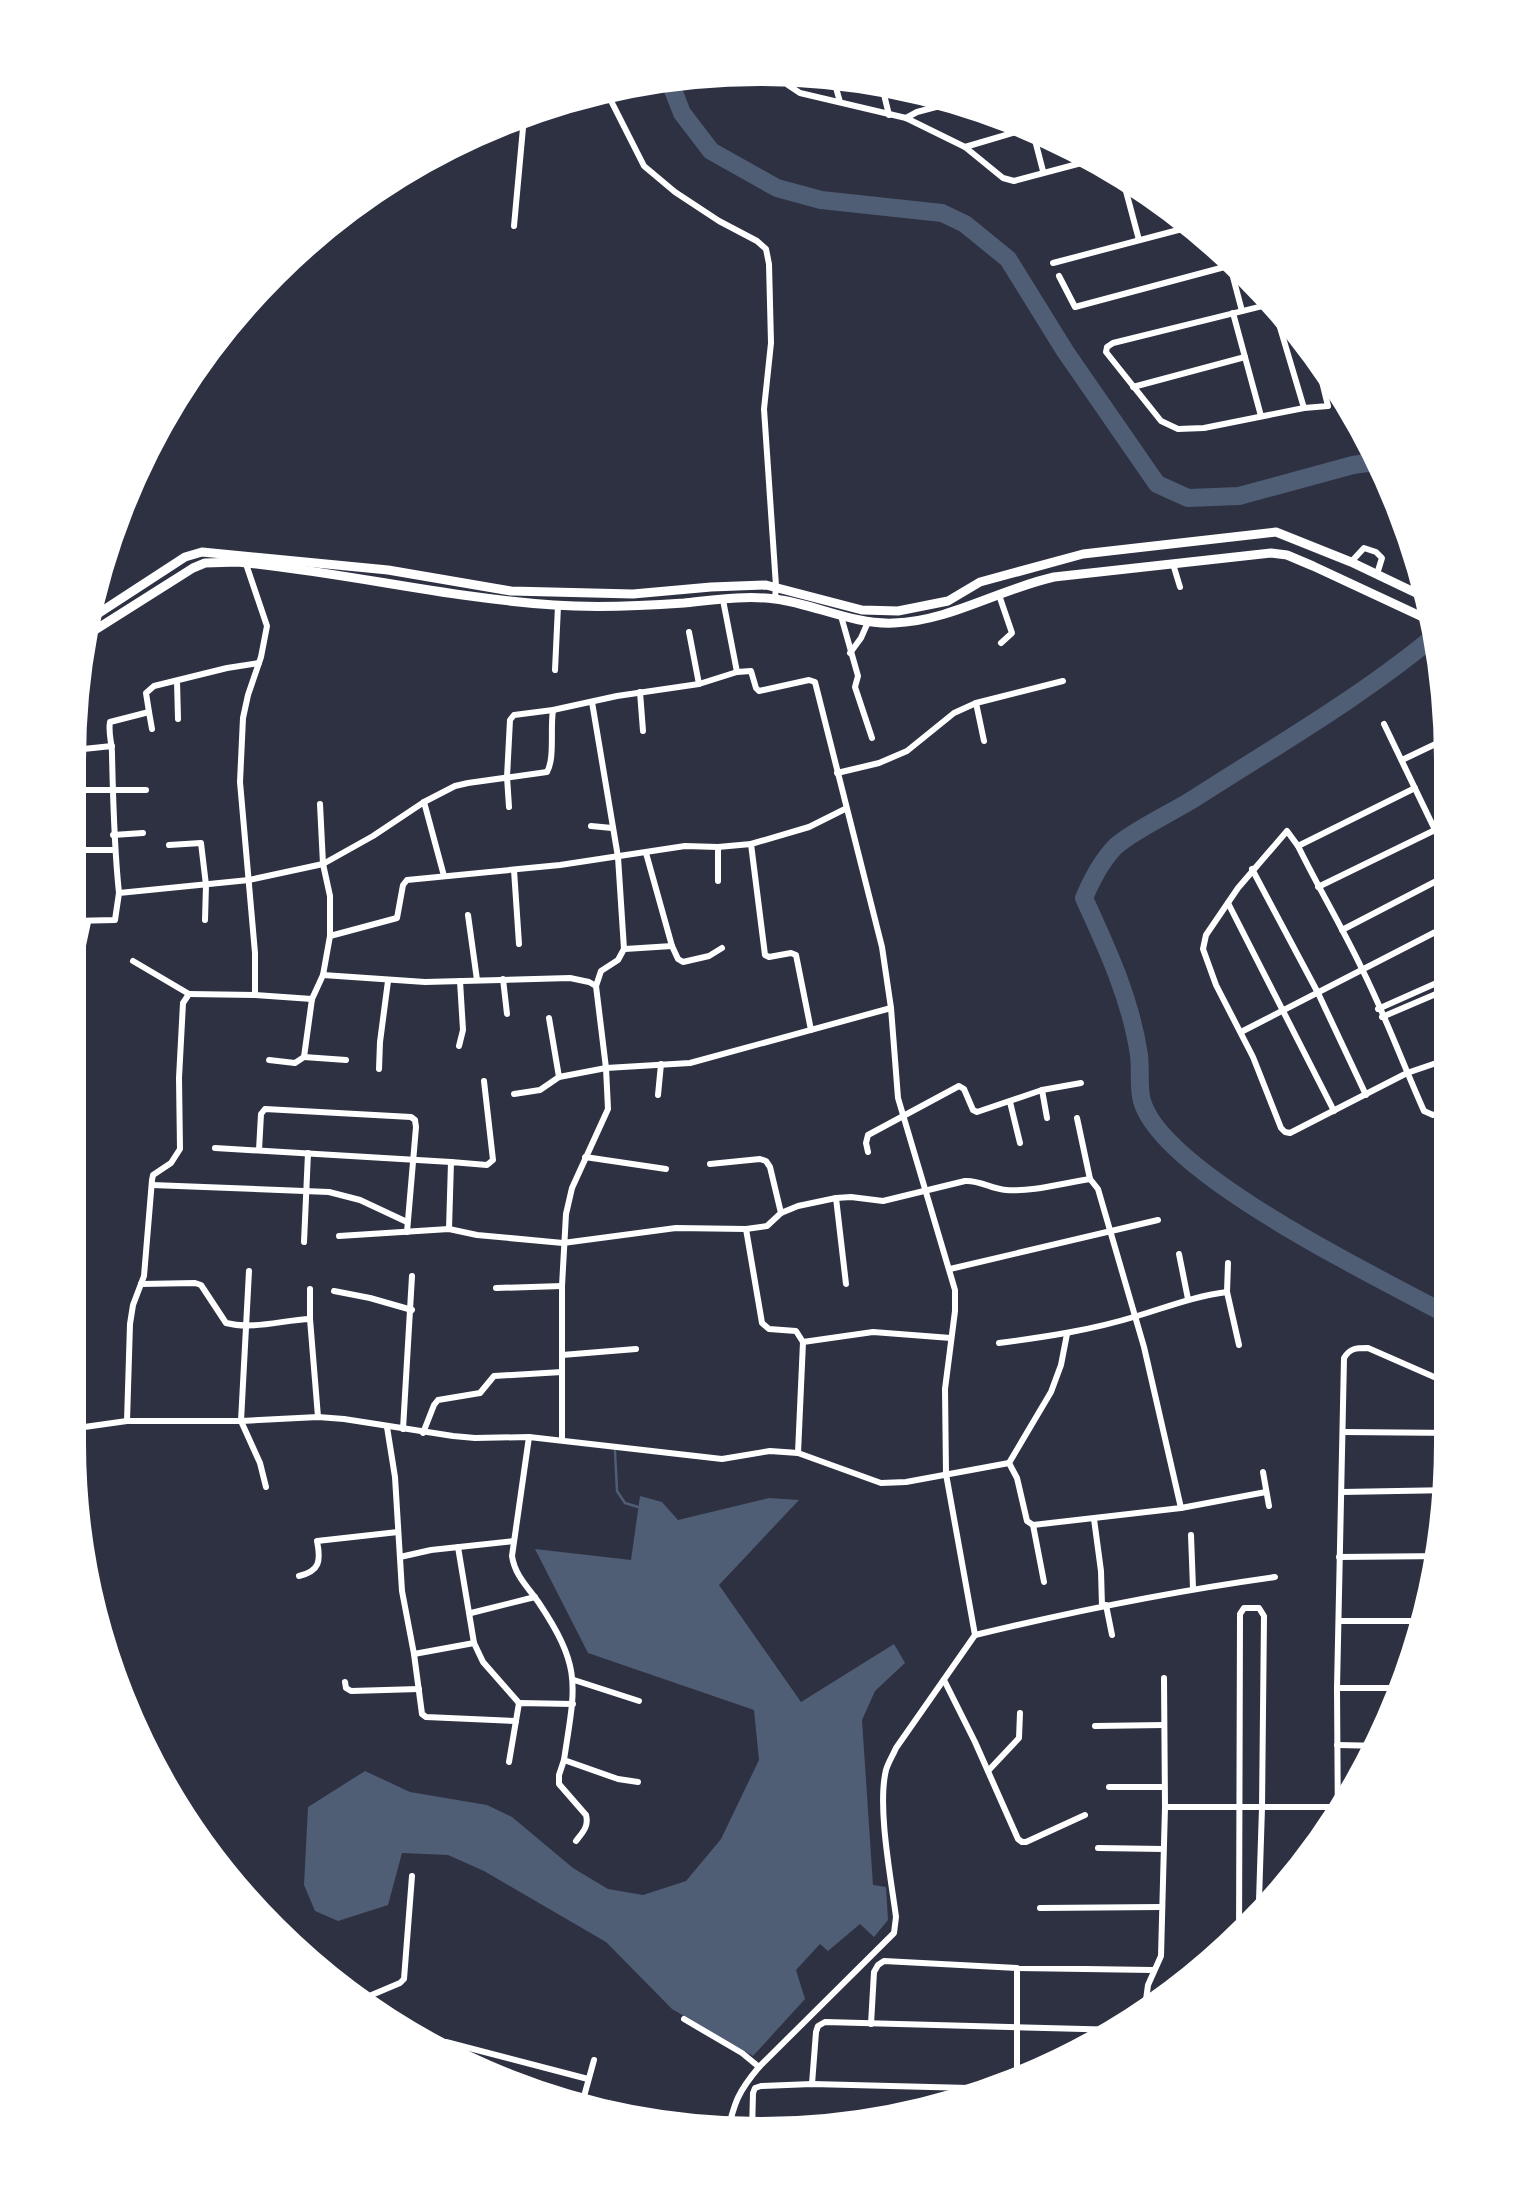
<svg xmlns="http://www.w3.org/2000/svg" width="1520" height="2203" viewBox="0 0 1520 2203" font-family="'Titillium Web',sans-serif">
	<rect width="100%" height="100%" fill="#2d3142"/>
	<!-- water -->
	<polygon fill="#4f5d75" points="640,1496 662,1502 678,1520 769,1498 799,1500 719,1585 801,1702 894,1644 905,1663 875,1691 862,1720 873,1885 886,1887 888,1920 874,1937 860,1924 828,1951 820,1944 796,1970 805,1999 753,2056 672,2009 606,1942 484,1871 448,1855 402,1853 388,1905 338,1921 315,1911 304,1885 308,1807 365,1771 410,1792 487,1805 512,1817 573,1868 608,1889 643,1895 686,1881 721,1839 759,1760 754,1710 588,1653 535,1549 631,1560"/>
	<g fill="none" stroke-linecap="round" stroke-linejoin="round">
		<!-- stream -->
		<polyline stroke="#4f5d75" stroke-width="2.5" points="615,1451 617,1491 625,1503 638,1507"/>
		<!-- river -->
		<g stroke="#4f5d75" stroke-width="18">
			<polyline points="666,72 682,113 711,151 777,188 821,200 942,213 965,224 1008,259 1065,351 1157,484 1188,498 1239,496 1353,465 1388,460"/>
			<path d="M1444,628C1368,693 1279,744 1195,798C1173,812 1134,830 1116,846C1101,861 1092,879 1084,898C1107,948 1131,1000 1139,1055C1141,1070 1138,1087 1142,1101C1163,1175 1386,1281 1455,1319"/>
		</g>
		<!-- minor -->
		<g stroke="#fff" stroke-width="6">
			<polyline points="777,64 788,85 800,93 906,118 965,147 1003,178 1014,181 1104,157"/>
			<polyline points="831,70 840,102"/>
			<polyline points="879,74 889,115"/>
			<polyline points="602,83 644,166 675,192 719,221 757,241 766,249 769,264 771,343 764,409 776,586 775,599"/>
			<polyline points="1029,117 1043,171"/>
			<polyline points="906,118 917,112 970,98"/>
			<polyline points="965,147 1043,124"/>
			<polyline points="1119,165 1139,240"/>
			<polyline points="1181,208 1187,228"/>
			<polyline points="514,226 525,106"/>
			<polyline points="1224,243 1242,311"/>
			<polyline points="1053,263 1201,224"/>
			<polyline points="1059,276 1075,307 1247,261"/>
			<polyline points="1279,302 1113,343 1107,347 1106,352 1161,421 1178,429 1204,428 1304,408 1328,406 1315,353"/>
			<polyline points="1273,304 1304,408"/>
			<polyline points="1233,313 1261,416"/>
			<polyline points="1133,387 1245,357"/>
			<polyline points="109,537 124,510 126,490"/>
			<polyline points="1351,562 1364,548 1376,552 1382,558 1377,574"/>
			<polyline points="246,564 267,626 261,657 248,695 243,718 240,782 255,953 255,995"/>
			<polyline points="1173,564 1180,587"/>
			<polyline points="999,595 1012,633 1001,643"/>
			<polyline points="723,600 737,672"/>
			<polyline points="841,616 858,676 855,687 872,738"/>
			<polyline points="689,632 699,684"/>
			<polyline points="850,653 861,638 868,622"/>
			<polyline points="555,670 558,606"/>
			<polyline points="177,681 178,719"/>
			<polyline points="640,692 643,731"/>
			<polyline points="976,703 984,741"/>
			<polyline points="149,712 152,729"/>
			<polyline points="1384,724 1448,857"/>
			<polyline points="74,750 112,746"/>
			<polyline points="1402,760 1446,739"/>
			<polyline points="837,773 879,763 907,751 954,713 976,703 1063,681"/>
			<polyline points="73,790 146,790"/>
			<polyline points="424,802 444,876"/>
			<path d="M509,807L507,777L510,720L514,715L553,710L617,696L699,684L737,672L751,671L756,688L759,691L809,680L815,682L882,947L891,1008L898,1098L955,1290V1311L945,1389L946,1474L975,1635L896,1748C893,1755 888,1763 886,1770C877,1807 891,1878 896,1917L894,1933L759,2067C738,2092 735,2101 727,2133"/>
			<polyline points="591,826 612,828"/>
			<polyline points="113,835 143,833"/>
			<polyline points="751,844 765,955 769,957 791,953 796,955 811,1030"/>
			<polyline points="169,845 201,843 206,885 205,920"/>
			<polyline points="1298,846 1415,788"/>
			<polyline points="72,850 114,850"/>
			<polyline points="1252,869 1318,993 1366,1095"/>
			<polyline points="514,870 519,944"/>
			<polyline points="718,881 718,847"/>
			<polyline points="1318,887 1435,830"/>
			<path d="M119,893C114,846 113,802 112,754C112,743 108,733 110,722L149,712L146,693L154,686L227,668L259,663"/>
			<polyline points="1228,903 1334,1111"/>
			<polyline points="468,915 477,980"/>
			<path d="M71,921L115,920L119,893L249,880L323,864L373,836L424,802L455,786L468,783L547,772C555,758 550,729 553,710"/>
			<polyline points="1342,930 1448,875"/>
			<polyline points="330,936 397,918 403,885 407,880 560,865 685,846 718,847 751,844 809,827 845,809"/>
			<polyline points="672,946 678,959 683,962 709,956 722,948"/>
			<polyline points="625,949 672,946 646,853"/>
			<polyline points="82,950 88,922"/>
			<polyline points="133,961 189,994"/>
			<polyline points="323,975 425,982 570,978 589,982 596,986"/>
			<polyline points="503,979 507,1014"/>
			<polyline points="189,994 255,995 312,999"/>
			<polyline points="1378,1009 1450,977"/>
			<polyline points="1382,1017 1450,988"/>
			<polyline points="549,1018 559,1077"/>
			<polyline points="1241,1032 1449,925"/>
			<polyline points="459,1046 463,1030 460,981"/>
			<polyline points="304,1057 346,1060"/>
			<path d="M1451,1058L1407,1073L1290,1133L1285,1132L1281,1128L1253,1057L1216,985L1203,949L1206,935L1238,888L1287,831L1298,846C1318,887 1342,927 1362,969C1385,1015 1403,1064 1424,1111L1433,1115L1452,1108"/>
			<polyline points="269,1060 295,1063 304,1057 312,999 323,975 330,936 330,896 323,864 320,804"/>
			<polyline points="379,1069 380,1042 388,981"/>
			<polyline points="1042,1090 1047,1118"/>
			<polyline points="514,1094 540,1090 559,1077 606,1068 690,1063 891,1008"/>
			<polyline points="658,1095 661,1064"/>
			<polyline points="1010,1102 1020,1143"/>
			<polyline points="215,1148 451,1162"/>
			<polyline points="259,1150 261,1114 265,1109 411,1117 415,1120 416,1127 407,1232"/>
			<polyline points="868,1152 866,1143 868,1135 959,1086 964,1089 973,1110 977,1112 1042,1090 1081,1083"/>
			<polyline points="585,1157 666,1169"/>
			<path d="M710,1164L760,1159L766,1161L770,1167L781,1213L798,1206L836,1198L851,1197L883,1201L965,1181C980,1180 991,1189 1006,1190C1033,1192 1063,1183 1090,1179"/>
			<polyline points="152,1185 329,1192 360,1200 407,1222"/>
			<polyline points="836,1198 846,1284"/>
			<polyline points="449,1229 451,1162 487,1165 493,1160 484,1081"/>
			<polyline points="746,1229 762,1323 769,1329 796,1331 803,1342 798,1453"/>
			<polyline points="339,1236 449,1229 477,1235 563,1243 676,1228 746,1229 767,1226 781,1213"/>
			<polyline points="304,1242 308,1153"/>
			<polyline points="1179,1254 1188,1299"/>
			<polyline points="950,1269 1158,1220"/>
			<polyline points="249,1271 241,1421 260,1463 266,1487"/>
			<path d="M141,1284L195,1283L201,1285L226,1323C253,1330 283,1320 310,1319L318,1417"/>
			<polyline points="496,1288 562,1286"/>
			<polyline points="334,1291 370,1298 412,1310"/>
			<polyline points="1227,1292 1228,1263"/>
			<polyline points="310,1319 310,1289"/>
			<polyline points="803,1342 873,1332 951,1338"/>
			<path d="M999,1343C1045,1337 1092,1330 1137,1316C1167,1307 1195,1296 1227,1292L1239,1345"/>
			<polyline points="562,1355 636,1349"/>
			<polyline points="127,1421 130,1324 133,1305 144,1276 152,1180 153,1175 171,1163 180,1149 179,1078 183,1003 189,994"/>
			<polyline points="387,1427 395,1477 402,1591 414,1654 422,1714 426,1717 516,1721"/>
			<polyline points="403,1429 412,1276"/>
			<polyline points="63,1430 127,1421 241,1421 318,1417 344,1419 453,1436 475,1438 529,1437 722,1459 770,1451 798,1453 881,1483 906,1482 1009,1463 1017,1478 1027,1521 1033,1525 1181,1508 1144,1347 1098,1189 1090,1179 1077,1118"/>
			<polyline points="1343,1432 1457,1433"/>
			<polyline points="423,1433 434,1405 438,1400 480,1393 494,1376 562,1372"/>
			<path d="M529,1437L512,1556C515,1576 528,1587 539,1603C583,1669 575,1686 564,1760L618,1779L638,1782"/>
			<polyline points="562,1440 562,1286 566,1214 572,1188 608,1109 606,1068 596,986 601,971 618,960 624,949 618,857 592,702"/>
			<polyline points="1009,1463 1051,1392 1061,1365 1067,1334"/>
			<polyline points="1263,1472 1269,1506"/>
			<polyline points="1342,1492 1453,1490"/>
			<polyline points="1181,1508 1266,1492"/>
			<polyline points="1094,1519 1101,1571 1102,1606"/>
			<polyline points="1033,1525 1044,1582"/>
			<polyline points="1191,1535 1193,1588"/>
			<polyline points="458,1547 474,1643 483,1662 519,1703"/>
			<polyline points="400,1557 431,1550 514,1541"/>
			<polyline points="1339,1557 1446,1556"/>
			<path d="M299,1576C320,1571 321,1561 317,1541L398,1532"/>
			<polyline points="1106,1605 1112,1635"/>
			<polyline points="471,1613 535,1597"/>
			<polyline points="1339,1621 1431,1621"/>
			<path d="M975,1635C1074,1611 1174,1591 1275,1577"/>
			<polyline points="414,1654 474,1643"/>
			<polyline points="574,1680 639,1701"/>
			<polyline points="944,1680 975,1742 1018,1839 1022,1842 1026,1842 1085,1815"/>
			<polyline points="345,1682 346,1688 351,1691 419,1689"/>
			<polyline points="1337,1688 1411,1688"/>
			<polyline points="1095,1726 1164,1725"/>
			<polyline points="1337,1745 1385,1746"/>
			<path d="M564,1760L559,1775V1784L586,1815C589,1826 583,1832 576,1841"/>
			<polyline points="509,1762 519,1703 573,1704"/>
			<polyline points="988,1771 1019,1738 1020,1713"/>
			<polyline points="1109,1787 1164,1787"/>
			<polyline points="1165,1807 1352,1807"/>
			<path d="M1338,1834L1337,1688L1344,1358C1350,1348 1356,1348 1368,1348L1457,1387"/>
			<polyline points="1098,1848 1163,1849"/>
			<polyline points="1040,1908 1161,1907"/>
			<polyline points="1239,1947 1240,1614 1244,1608 1259,1608 1264,1616 1262,1808 1258,1931"/>
			<polyline points="1017,1968 1017,2086"/>
			<polyline points="355,2002 400,1983 404,1979 412,1876"/>
			<polyline points="1144,2015 1148,1985 1161,1956 1165,1807 1164,1678"/>
			<polyline points="684,2019 742,2053 759,2067"/>
			<polyline points="871,2024 874,1972 878,1965 884,1961 1017,1968 1153,1970"/>
			<polyline points="446,2042 588,2079"/>
			<polyline points="812,2084 816,2032 818,2026 825,2022 1122,2030"/>
			<polyline points="580,2111 594,2060"/>
			<polyline points="752,2132 753,2093 755,2088 761,2086 812,2084 1009,2089"/>
		</g>
		<!-- secondary -->
		<g stroke="#fff" stroke-width="9">
			<polyline points="76,628 185,557 202,552 388,570 511,591 633,594 711,587 766,585 862,610 898,611 948,601 980,582 1083,554 1276,532 1351,562 1437,603"/>
			<path d="M76,642L193,568L205,563L238,562C344,572 448,598 554,605C597,608 641,606 684,603C713,600 746,595 775,599C815,604 853,625 894,623C950,621 1000,589 1054,577L1271,553L1287,555L1313,566L1444,627"/>
		</g>
	</g>
	<!-- crop -->
	<path d="M0 0H1520V2203H0ZM760 80H760A680 680 0 0 1 1440 760V1443A680 680 0 0 1 760 2123H760A680 680 0 0 1 80 1443V760A680 680 0 0 1 760 80Z" fill="#fff" fill-rule="evenodd"/>
	<path fill="none" stroke="#fff" stroke-width="12" d="M760 80H760A680 680 0 0 1 1440 760V1443A680 680 0 0 1 760 2123H760A680 680 0 0 1 80 1443V760A680 680 0 0 1 760 80Z"/>
</svg>
